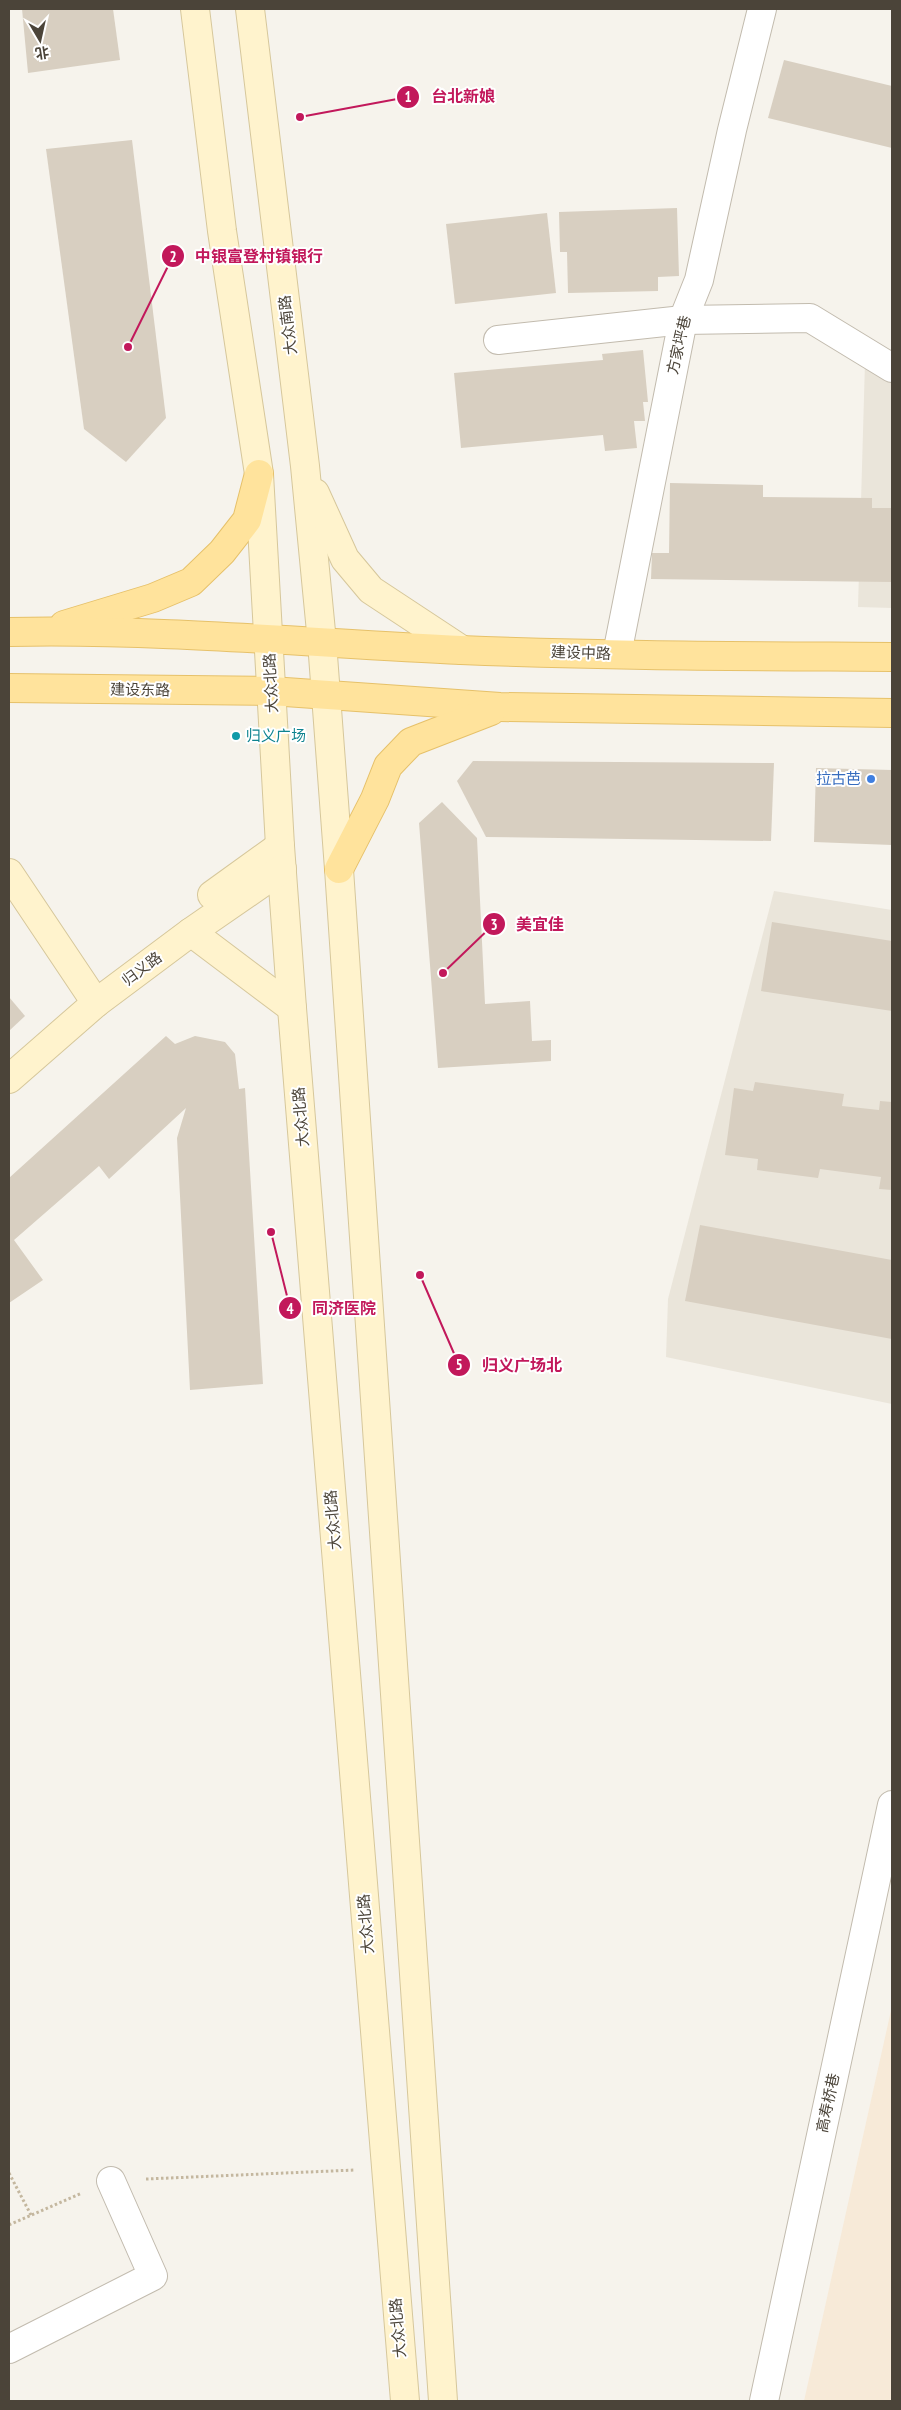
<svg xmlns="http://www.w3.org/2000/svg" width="901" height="2410" viewBox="0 0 901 2410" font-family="'PT Sans Narrow','Noto Sans SC',sans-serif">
	<rect width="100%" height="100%" fill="#f6f3ec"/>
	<!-- residential -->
	<g fill="#eae5da">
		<polygon points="865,362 892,364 892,608 858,607"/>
		<polygon points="774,891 892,910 892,1404 666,1357 668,1299"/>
	</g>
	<!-- commercial -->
	<polygon fill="#f7ead8" points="892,2006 892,2401 804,2401"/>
	<!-- building -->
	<g fill="#d8cfc1">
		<polygon points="22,9 113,9 120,60 28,73"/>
		<polygon points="784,60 892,86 892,148 768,118"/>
		<polygon points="132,140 166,418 126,462 84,429 46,149"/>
		<polygon points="677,208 679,276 658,277 658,291 568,293 567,252 560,252 559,212"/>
		<polygon points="547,213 556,293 455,304 446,224"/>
		<polygon points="643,350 648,402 643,402 645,421 634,421 637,448 605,451 603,435 461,448 454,373 603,360 602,354"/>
		<polygon points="670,483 763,485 763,497 872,498 872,508 892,508 892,582 651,579 652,553 669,553"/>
		<polygon points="473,761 774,763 771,841 486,837 457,781"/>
		<polygon points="816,768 892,770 892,845 814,842"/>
		<polygon points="442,802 477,838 485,1004 530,1001 532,1041 551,1040 551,1061 438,1068 419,823"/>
		<polygon points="772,922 892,941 892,1011 761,991"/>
		<polygon points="9,997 25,1016 9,1031"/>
		<polygon points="166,1036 175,1044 195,1036 225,1042 235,1054 239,1089 245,1088 263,1384 190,1390 177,1138 186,1108 109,1179 99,1166 14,1240 43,1280 9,1303 9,1178"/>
		<polygon points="755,1082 844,1094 842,1106 879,1110 880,1101 892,1102 892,1190 879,1189 881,1177 820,1169 818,1178 757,1170 758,1159 725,1155 734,1088 753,1091"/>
		<polygon points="700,1225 892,1260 892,1339 685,1301"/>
	</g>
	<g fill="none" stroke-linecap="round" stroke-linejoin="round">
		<defs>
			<g id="street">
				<polyline points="498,340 683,320 810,318 892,368"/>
				<polyline points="617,654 683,320 699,280 732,130 762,9"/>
				<polyline points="9,2349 153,2276 111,2181"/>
				<polyline points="764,2401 892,1805"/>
			</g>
			<g id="secondary">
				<polyline points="195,9 222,231 259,474 280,846 292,1008 405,2401"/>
				<polyline points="250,9 305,466 322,642 339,869 443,2401"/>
				<polyline points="315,493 345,559 371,590 462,650"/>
				<polyline points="9,873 96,1003"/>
				<polyline points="212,895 280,846"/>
				<polyline points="191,932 292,1008"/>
				<polyline points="9,1079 96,1003 191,932 282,869"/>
			</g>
			<g id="primary">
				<polyline points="64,625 153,598 191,582 222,552 247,520 259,474"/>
				<path d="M9,632C160,629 311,643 461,650C605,656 749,656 892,657"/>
				<polyline points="9,688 271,691 500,707 892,713"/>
				<polyline points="339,869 375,799 388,766 411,742 491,711"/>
			</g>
		</defs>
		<!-- street casing -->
		<use href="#street" stroke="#c2bbae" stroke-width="30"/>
		<!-- secondary casing -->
		<use href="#secondary" stroke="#d6c79b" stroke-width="30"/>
		<!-- primary casing -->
		<use href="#primary" stroke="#e6c16a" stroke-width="30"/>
		<!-- path -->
		<g stroke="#c4b79f" stroke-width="3" stroke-dasharray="2.5 2.5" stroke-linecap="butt">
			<polyline points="9,2173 31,2215"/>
			<polyline points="146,2179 355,2170"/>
			<polyline points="9,2225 82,2193"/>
		</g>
		<!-- street -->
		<use href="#street" stroke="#fff" stroke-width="28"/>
		<!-- secondary -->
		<use href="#secondary" stroke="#fff3cd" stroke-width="28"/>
		<!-- primary -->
		<use href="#primary" stroke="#ffe39c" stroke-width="28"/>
	</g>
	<!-- markers -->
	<circle fill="#0f9aa8" stroke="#fff" stroke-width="2" cx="236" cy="736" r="5"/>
	<circle fill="#3f7fe0" stroke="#fff" stroke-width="2" cx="871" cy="779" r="5"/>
	<g text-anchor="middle" stroke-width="4" stroke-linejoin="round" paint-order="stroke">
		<!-- street labels -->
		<g font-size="15" fill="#4b4439" stroke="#fff">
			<text transform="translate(288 325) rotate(-97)" y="5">大众南路</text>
			<text transform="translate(679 345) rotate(-77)" y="5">方家坪巷</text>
			<text transform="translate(581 653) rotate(2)" y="5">建设中路</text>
			<text transform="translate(271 683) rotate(-93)" y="5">大众北路</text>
			<text transform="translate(140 690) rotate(1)" y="5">建设东路</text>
			<text transform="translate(142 969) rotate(-37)" y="5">归义路</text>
			<text transform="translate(301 1117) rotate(-95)" y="5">大众北路</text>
			<text transform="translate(333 1520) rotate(-95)" y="5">大众北路</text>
			<text transform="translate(366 1924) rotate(-95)" y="5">大众北路</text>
			<text transform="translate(828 2103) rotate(-78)" y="5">高寿桥巷</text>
			<text transform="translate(398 2328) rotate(-95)" y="5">大众北路</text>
		</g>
		<!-- culture labels -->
		<g font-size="15" fill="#0d838f" stroke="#fff" text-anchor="start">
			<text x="246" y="741">归义广场</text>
		</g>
		<!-- shop labels -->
		<g font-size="15" fill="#366cbe" stroke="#fff" text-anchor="end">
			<text x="861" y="784">拉古芭</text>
		</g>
	</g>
	<!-- callouts -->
	<path fill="none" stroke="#c2185b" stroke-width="2" d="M300 117L408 97M128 347L173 256M443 973L494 924M271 1232L290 1308M420 1275L459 1365"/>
	<g fill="#c2185b" stroke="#fff" stroke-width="2">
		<circle cx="300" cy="117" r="5"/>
		<circle cx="128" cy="347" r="5"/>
		<circle cx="443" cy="973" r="5"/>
		<circle cx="271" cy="1232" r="5"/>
		<circle cx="420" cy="1275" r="5"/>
		<circle cx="408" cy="97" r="12"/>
		<circle cx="173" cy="256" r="12"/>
		<circle cx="494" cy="924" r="12"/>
		<circle cx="290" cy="1308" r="12"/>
		<circle cx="459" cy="1365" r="12"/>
	</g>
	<g font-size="15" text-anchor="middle" font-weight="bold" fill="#fff">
		<text x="408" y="102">1</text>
		<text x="173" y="262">2</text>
		<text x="494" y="930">3</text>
		<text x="290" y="1314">4</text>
		<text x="459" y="1370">5</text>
	</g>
	<g font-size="16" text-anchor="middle" font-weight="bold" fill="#c2185b" stroke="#fff" stroke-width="4" stroke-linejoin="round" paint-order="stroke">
		<text x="463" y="102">台北新娘</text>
		<text x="259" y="262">中银富登村镇银行</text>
		<text x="540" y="930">美宜佳</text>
		<text x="344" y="1314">同济医院</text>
		<text x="522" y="1371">归义广场北</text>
	</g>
	<!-- border -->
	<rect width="901" height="2410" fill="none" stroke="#4b4439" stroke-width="20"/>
	<!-- north arrow -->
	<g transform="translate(40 40) rotate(171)" stroke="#ffffff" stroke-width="4" paint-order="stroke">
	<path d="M0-4L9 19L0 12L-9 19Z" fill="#4b4439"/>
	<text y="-8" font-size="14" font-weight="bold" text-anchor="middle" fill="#4b4439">北</text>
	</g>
</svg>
